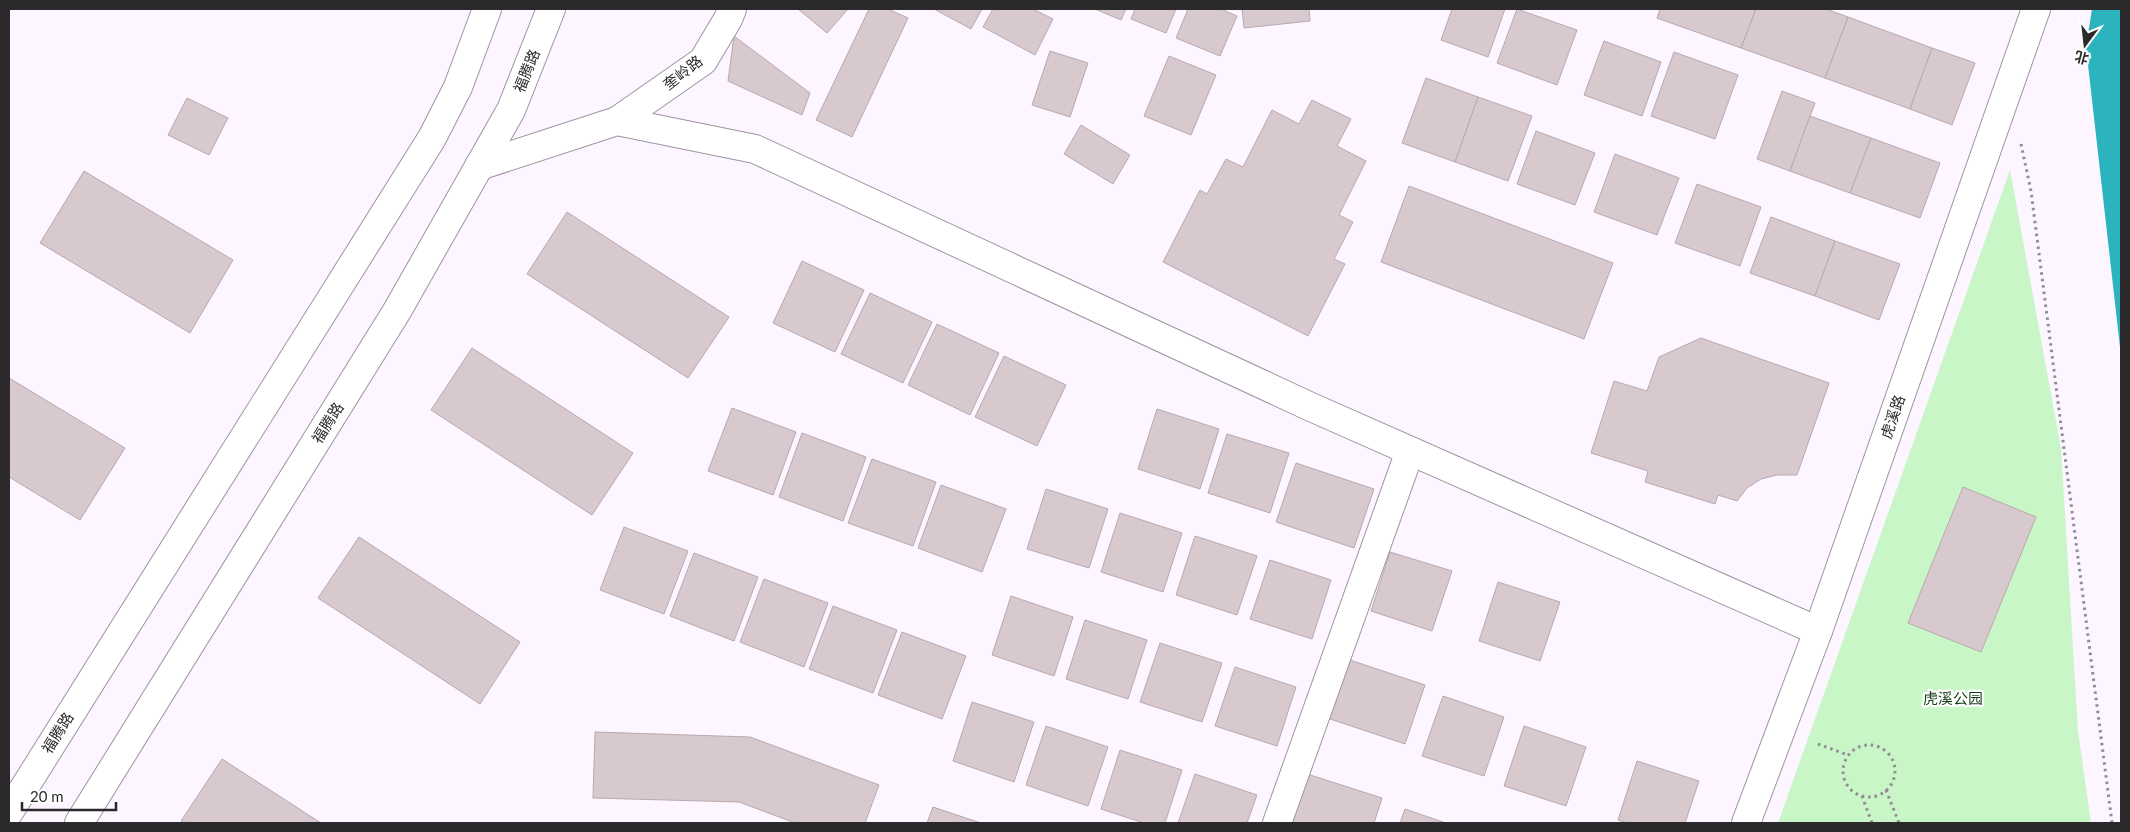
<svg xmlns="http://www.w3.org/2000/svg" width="2130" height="832" viewBox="0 0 2130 832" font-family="Lato,'Noto Sans SC',sans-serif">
	<rect width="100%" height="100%" fill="#fdf5ff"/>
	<!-- green -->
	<polygon fill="#c9f6c7" points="2010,170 2061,448 2078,731 2091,823 1778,823"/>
	<!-- water -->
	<polygon fill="#2bb3be" points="2092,9 2121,9 2121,356 2086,47"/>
	<!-- building -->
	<g fill="#d8c9ce" stroke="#b7a9ae">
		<polygon points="798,9 848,9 827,33"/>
		<polygon points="869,9 888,9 908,18 852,137 816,120"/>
		<polygon points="934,9 982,9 971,29"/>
		<polygon points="993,9 1033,9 1053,19 1035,55 983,27"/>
		<polygon points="1095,9 1126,9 1121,20"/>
		<polygon points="1135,9 1176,9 1166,33 1131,19"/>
		<polygon points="1188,9 1221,9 1237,16 1220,56 1176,38"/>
		<polygon points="1242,9 1309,9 1310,21 1244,28"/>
		<polygon points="1452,9 1505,9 1488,57 1441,40"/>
		<polygon points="1517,9 1577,30 1557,85 1497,63"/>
		<polygon points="1660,9 1756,9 1741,48 1657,18"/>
		<polygon points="1756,9 1826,9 1848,17 1825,78 1741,48"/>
		<polygon points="1848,17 1932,48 1910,109 1825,78"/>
		<polygon points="734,36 810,93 802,115 728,81"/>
		<polygon points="1604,41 1661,62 1642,116 1584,95"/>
		<polygon points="1932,48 1975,63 1952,125 1910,109"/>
		<polygon points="1050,51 1088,63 1070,117 1032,105"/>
		<polygon points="1674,52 1738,75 1715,139 1651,116"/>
		<polygon points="1169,56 1216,75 1191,135 1144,116"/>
		<polygon points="1426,78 1478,97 1455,162 1402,143"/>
		<polygon points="1782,91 1815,103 1790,171 1757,159"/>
		<polygon points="1478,97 1532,116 1508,181 1455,162"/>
		<polygon points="187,98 228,118 209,155 168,135"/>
		<polygon points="1312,100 1351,119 1337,146 1366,161 1339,215 1353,222 1334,259 1345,264 1308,336 1163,262 1200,190 1207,194 1226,159 1243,167 1272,110 1299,124"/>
		<polygon points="1810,116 1871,138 1850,193 1790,171"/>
		<polygon points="1081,125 1130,155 1113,184 1064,154"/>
		<polygon points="1536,131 1595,153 1575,205 1517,184"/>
		<polygon points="1871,138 1940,163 1920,218 1850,193"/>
		<polygon points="1615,154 1679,178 1657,235 1594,212"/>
		<polygon points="84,171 233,260 190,333 40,243"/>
		<polygon points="1697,184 1761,207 1740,266 1675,243"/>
		<polygon points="1409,186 1613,263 1584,339 1381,262"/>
		<polygon points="567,212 729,317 688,378 527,274"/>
		<polygon points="1771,217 1835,241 1815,296 1750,273"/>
		<polygon points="1835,241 1900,264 1879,320 1815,296"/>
		<polygon points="802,261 864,290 835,352 773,323"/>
		<polygon points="870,293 932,322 903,383 841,354"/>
		<polygon points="937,324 999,353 970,415 908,385"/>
		<polygon points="1701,338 1829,383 1797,475 1777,475 1761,479 1747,488 1737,501 1718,495 1715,504 1645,482 1648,471 1591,453 1614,381 1647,391 1659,357"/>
		<polygon points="472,348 633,453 592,515 431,410"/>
		<polygon points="1004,356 1066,385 1037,446 975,417"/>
		<polygon points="9,378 125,448 80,520 9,477"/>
		<polygon points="732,408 796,432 773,495 708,471"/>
		<polygon points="1157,409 1219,429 1200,489 1138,469"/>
		<polygon points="802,433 866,457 843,521 779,497"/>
		<polygon points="1227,434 1289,453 1270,513 1208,493"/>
		<polygon points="872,459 936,482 913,546 848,523"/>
		<polygon points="1296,463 1374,489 1354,548 1276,522"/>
		<polygon points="941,485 1006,509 982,572 918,548"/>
		<polygon points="1963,487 2036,517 1981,652 1908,623"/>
		<polygon points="1046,489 1108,509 1089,568 1027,549"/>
		<polygon points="1120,513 1182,533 1163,592 1101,572"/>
		<polygon points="624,527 688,551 664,614 600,590"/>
		<polygon points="1195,536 1257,556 1237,615 1176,595"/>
		<polygon points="359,537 520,642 480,704 318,598"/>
		<polygon points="1390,552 1452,571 1432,631 1371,611"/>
		<polygon points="694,553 758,577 734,641 670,616"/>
		<polygon points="1270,560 1331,580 1312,639 1250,619"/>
		<polygon points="764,579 828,603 804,667 740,642"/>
		<polygon points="1498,582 1560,602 1540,661 1479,641"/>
		<polygon points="1011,596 1073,617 1054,676 992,655"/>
		<polygon points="833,606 897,630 873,693 809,669"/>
		<polygon points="1085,620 1147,640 1128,699 1066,679"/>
		<polygon points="902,632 966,656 942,719 878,695"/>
		<polygon points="1160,643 1222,663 1202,722 1140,702"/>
		<polygon points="1347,659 1425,685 1405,744 1327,718"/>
		<polygon points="1235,667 1296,687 1277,746 1215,726"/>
		<polygon points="1443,696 1504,717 1484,776 1422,756"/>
		<polygon points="972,702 1034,722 1014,782 953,761"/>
		<polygon points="1046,726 1108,747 1088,806 1026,785"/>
		<polygon points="1524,726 1586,747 1566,806 1504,786"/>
		<polygon points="595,732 750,737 879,785 865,823 795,823 739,802 593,798"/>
		<polygon points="1120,750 1182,770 1165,823 1144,823 1101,809"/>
		<polygon points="222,759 321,823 185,823 181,821"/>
		<polygon points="1637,761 1699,781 1685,823 1627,823 1618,820"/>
		<polygon points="1304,773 1382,798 1374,823 1287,823"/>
		<polygon points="1195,774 1257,795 1247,823 1178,823"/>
		<polygon points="933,807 981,823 927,823"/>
		<polygon points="1405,809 1446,823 1400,823"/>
	</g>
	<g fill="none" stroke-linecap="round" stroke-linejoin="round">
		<defs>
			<g id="minor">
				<polyline points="617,121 703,61 728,19 732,9"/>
				<polyline points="479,166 617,121 755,149 1311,407 1818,631"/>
				<polyline points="1277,823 1410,451"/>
				<polyline points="1746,823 1818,631 2036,9"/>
			</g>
			<g id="major">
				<polyline points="9,812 432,138 458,87 487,9"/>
				<polyline points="79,823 397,311 511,110 551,9"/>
			</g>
		</defs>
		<!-- minor casing -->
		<use href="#minor" stroke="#9d949f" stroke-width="30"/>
		<!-- major casing -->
		<use href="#major" stroke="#9d949f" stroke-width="30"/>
		<!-- path -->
		<g stroke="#918c93" stroke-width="3" stroke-dasharray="2.5 4" stroke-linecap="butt">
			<polyline points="2021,144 2031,191 2112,823"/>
			<polyline points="1818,744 1848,755"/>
			<circle cx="1869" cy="771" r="26"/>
			<polyline points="1886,790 1899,823"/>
			<polyline points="1862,796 1872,823"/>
		</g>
		<!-- minor -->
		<use href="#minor" stroke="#fff" stroke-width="28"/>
		<!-- major -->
		<use href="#major" stroke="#fff" stroke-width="28"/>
	</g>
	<g text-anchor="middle" stroke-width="4.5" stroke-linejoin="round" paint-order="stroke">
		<!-- street labels -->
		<g font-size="15" fill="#2c292d" stroke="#fff">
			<text transform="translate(527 71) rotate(-68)" y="5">福腾路</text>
			<text transform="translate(683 73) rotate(-38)" y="5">奎岭路</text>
			<text transform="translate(1893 417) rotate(-71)" y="5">虎溪路</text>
			<text transform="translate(328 423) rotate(-58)" y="5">福腾路</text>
			<text transform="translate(58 733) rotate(-58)" y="5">福腾路</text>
		</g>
		<!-- park labels -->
		<g font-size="15" fill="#143f15" stroke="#fff">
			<text x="1953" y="704">虎溪公园</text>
		</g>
	</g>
	<!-- border -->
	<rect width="2130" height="832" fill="none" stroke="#2c292d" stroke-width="20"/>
	<!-- north arrow -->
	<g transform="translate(2085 45) rotate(195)" stroke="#ffffff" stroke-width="4" paint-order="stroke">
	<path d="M0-4L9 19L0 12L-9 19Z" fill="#2c292d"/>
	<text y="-8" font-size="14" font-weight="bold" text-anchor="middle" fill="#2c292d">北</text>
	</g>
	<!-- scale -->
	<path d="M22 802v8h94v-8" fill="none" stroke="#2c292d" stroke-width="2.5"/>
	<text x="30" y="802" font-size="15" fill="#2c292d" stroke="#ffffff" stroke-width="4" paint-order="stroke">20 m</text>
</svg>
